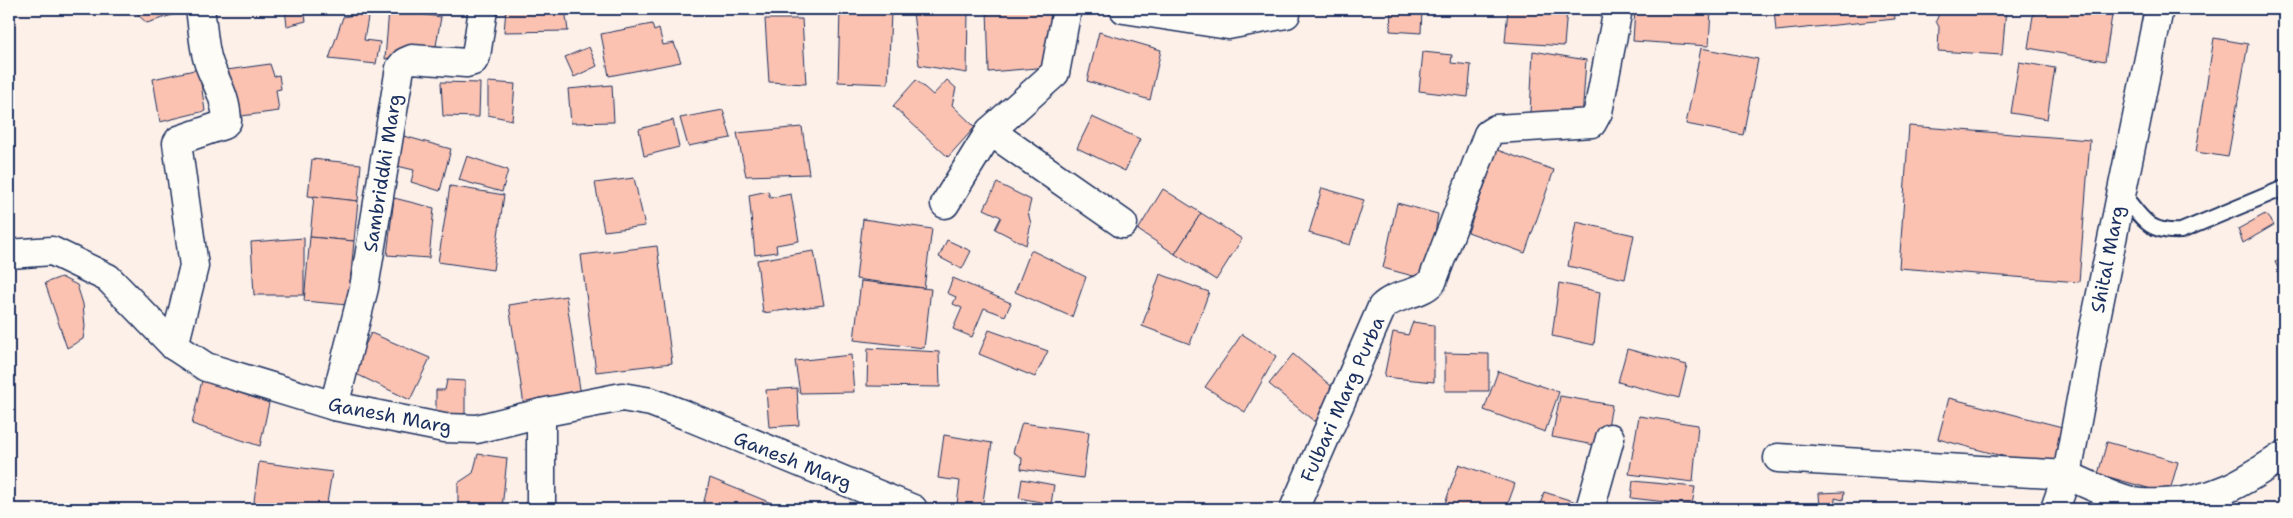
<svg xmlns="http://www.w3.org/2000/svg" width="2293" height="518" viewBox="0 0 2293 518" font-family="'Shantell Sans',sans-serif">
	<rect width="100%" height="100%" fill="#fdf0e9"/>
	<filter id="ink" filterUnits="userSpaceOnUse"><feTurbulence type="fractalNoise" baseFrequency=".02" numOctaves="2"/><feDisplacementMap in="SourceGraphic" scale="10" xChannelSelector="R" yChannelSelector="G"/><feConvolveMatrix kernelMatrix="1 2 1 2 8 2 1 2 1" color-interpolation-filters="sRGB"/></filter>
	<g filter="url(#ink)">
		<!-- building -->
		<g fill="#fbc2b1" stroke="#1b2f5e">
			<polygon points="136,9 191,9 147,23 139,16"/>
			<polygon points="285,9 304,9 306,21 287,26"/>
			<polygon points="506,9 565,9 568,31 504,32"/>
			<polygon points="987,9 1051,9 1049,67 989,72"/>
			<polygon points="1391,9 1422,9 1421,33 1390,31"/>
			<polygon points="1508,9 1567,9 1564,46 1505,42"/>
			<polygon points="1635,9 1711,9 1709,46 1633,41"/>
			<polygon points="1774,9 1894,9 1895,19 1776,31"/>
			<polygon points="1941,9 2006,9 2002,55 1938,51 1939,27 1936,21"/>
			<polygon points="2034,9 2113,9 2105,61 2028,48"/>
			<polygon points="389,10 441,17 436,46 385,59"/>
			<polygon points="840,10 891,12 888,84 838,82"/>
			<polygon points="968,10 967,73 919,65 913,12"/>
			<polygon points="369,12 364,40 380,42 376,64 329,59 343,17"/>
			<polygon points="765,19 802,19 806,84 769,82"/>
			<polygon points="652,24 654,31 659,29 663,45 674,43 681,62 609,76 601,34"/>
			<polygon points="1099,32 1161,50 1150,100 1087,81"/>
			<polygon points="2214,38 2248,44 2228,157 2196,152"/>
			<polygon points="589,47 597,66 574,77 565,57"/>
			<polygon points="1701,48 1758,59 1743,135 1686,124"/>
			<polygon points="1533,51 1586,60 1582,119 1530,113"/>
			<polygon points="1423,52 1452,55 1451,63 1471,65 1468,97 1419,91"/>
			<polygon points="2019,62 2055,68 2047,119 2011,113"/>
			<polygon points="270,64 274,76 279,75 281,89 276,90 279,111 234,117 227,70"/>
			<polygon points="199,69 205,111 160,122 153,79"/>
			<polygon points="916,80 933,95 947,80 956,88 952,105 975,127 948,157 893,106"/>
			<polygon points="441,82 480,83 479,117 443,116"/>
			<polygon points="488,82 515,84 512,120 488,115"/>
			<polygon points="612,85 614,122 571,123 568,89"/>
			<polygon points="723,110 731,138 688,146 680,118"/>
			<polygon points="1092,117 1140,139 1125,171 1077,148"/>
			<polygon points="673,120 679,147 644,156 639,129"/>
			<polygon points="1909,126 2090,140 2079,282 1899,268"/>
			<polygon points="802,127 809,174 746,176 737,133"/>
			<polygon points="400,135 451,149 440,191 411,182 414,170 393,165"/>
			<polygon points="1497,150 1554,170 1525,253 1468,232"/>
			<polygon points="467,156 508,170 502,192 459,180"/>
			<polygon points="312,159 361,164 358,201 308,196"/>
			<polygon points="634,178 645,226 604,231 595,183"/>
			<polygon points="997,183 1031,200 1028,212 1031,224 1026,245 995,229 1001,217 984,209"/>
			<polygon points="450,186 504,195 493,270 438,262"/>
			<polygon points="1322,188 1364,200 1350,245 1309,233"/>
			<polygon points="1163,189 1201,213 1175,254 1138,230"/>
			<polygon points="768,191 770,198 791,194 799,241 776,245 777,252 755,255 749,195"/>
			<polygon points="314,196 358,201 354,241 310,237"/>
			<polygon points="394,198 434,208 429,258 387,255"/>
			<polygon points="1397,203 1438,214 1428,280 1383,268"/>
			<polygon points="1201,213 1242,239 1216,280 1175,254"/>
			<polygon points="2265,214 2274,225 2243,243 2238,229"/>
			<polygon points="863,219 932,229 924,288 856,279"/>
			<polygon points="1576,222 1634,235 1625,279 1568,266"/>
			<polygon points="310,237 354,241 348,305 304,301"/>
			<polygon points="304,238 304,295 254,295 251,242"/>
			<polygon points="947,240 971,251 962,269 939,257"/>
			<polygon points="657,246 672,363 596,372 581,255"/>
			<polygon points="1031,250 1086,277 1072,317 1015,292"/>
			<polygon points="814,251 824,305 763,313 757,260"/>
			<polygon points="2284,257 2284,280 2275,262"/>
			<polygon points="1160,274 1209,292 1190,344 1142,326"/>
			<polygon points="61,277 77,285 83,304 85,327 83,339 67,348 45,283"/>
			<polygon points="953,278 1011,303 1005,316 984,308 972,337 953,329 962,308 953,304 956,297 947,293"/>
			<polygon points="861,281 931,289 924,348 854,340"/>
			<polygon points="1559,283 1600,292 1594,345 1552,336"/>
			<polygon points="566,296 581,396 524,405 509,305"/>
			<polygon points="1413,322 1434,325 1434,382 1384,377 1393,332 1408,335"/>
			<polygon points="989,330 1048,351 1035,377 979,354"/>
			<polygon points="371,333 430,358 410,400 352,372"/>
			<polygon points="1242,334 1276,356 1245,412 1205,387"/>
			<polygon points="868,348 939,352 940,387 867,386"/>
			<polygon points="1627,349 1687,365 1679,398 1618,382"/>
			<polygon points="1445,353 1489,354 1489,391 1445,391"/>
			<polygon points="1293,354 1336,390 1315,422 1269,384"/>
			<polygon points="851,355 854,392 800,393 795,361"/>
			<polygon points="1498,371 1559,392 1545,432 1484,410"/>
			<polygon points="202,380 269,403 260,446 192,424"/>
			<polygon points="447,380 465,381 465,414 436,414 436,390 445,390"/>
			<polygon points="797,388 799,425 769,427 766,390"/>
			<polygon points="1560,396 1612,405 1604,447 1552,437"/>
			<polygon points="1949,398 2066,428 2055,470 1938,439"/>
			<polygon points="1639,416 1698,425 1693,482 1629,474"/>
			<polygon points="1022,423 1089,432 1083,478 1021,469 1022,458 1013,452"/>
			<polygon points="944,435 992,443 982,508 957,504 960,481 938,478"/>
			<polygon points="2107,442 2178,462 2169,494 2098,474"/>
			<polygon points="478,454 507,458 502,509 458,509 458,483 473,473"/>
			<polygon points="259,462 332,472 326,509 253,509"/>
			<polygon points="1459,464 1515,484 1506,509 1443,509"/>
			<polygon points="710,478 776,505 775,509 702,509"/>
			<polygon points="1022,479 1054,485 1051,504 1019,498"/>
			<polygon points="1633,481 1695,487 1692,505 1631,498"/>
			<polygon points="1544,492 1589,506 1588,509 1539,509"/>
			<polygon points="1844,492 1843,500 1835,498 1835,509 1820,509 1819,493"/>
			<polygon points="1189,504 1211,509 1188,509"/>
		</g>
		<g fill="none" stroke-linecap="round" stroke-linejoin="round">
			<defs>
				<path id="service" d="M2121,192C2142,217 2146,233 2181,231L2284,188"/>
				<g id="minor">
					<polyline points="1124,9 1228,25 1286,14"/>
					<polyline points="990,131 1123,224"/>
					<polyline points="945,204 990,131 1055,73 1067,9"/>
					<polyline points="9,254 52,251 108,278 174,346 206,367 334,406 444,428 477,429 541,413 622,397 651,402 685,415 913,509"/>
					<path d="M174,346L194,266L177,143L179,140L223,125L227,121C226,97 217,85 209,64C203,48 203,26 200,9"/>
					<polyline points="334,406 364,288 400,68 405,62 412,59 466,63 473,61 476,56 483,9"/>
					<path d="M1778,458L2067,475C2089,485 2111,496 2135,502C2143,504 2153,503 2162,503C2213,502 2244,482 2284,455"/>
					<polyline points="541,509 541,413"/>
					<path d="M1294,509L1382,307C1396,293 1418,296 1432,282L1488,134L1496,129L1592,123L1598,112L1618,9"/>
					<polyline points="1590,509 1610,438"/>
					<polyline points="2055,509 2067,475 2095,323 2159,9"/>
				</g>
			</defs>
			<!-- service casing -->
			<use href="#service" stroke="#1b2f5e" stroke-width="18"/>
			<!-- minor casing -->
			<use href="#minor" stroke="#1b2f5e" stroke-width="31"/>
			<!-- service -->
			<use href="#service" stroke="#fdfcf7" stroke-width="14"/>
			<!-- minor -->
			<use href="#minor" stroke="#fdfcf7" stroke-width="28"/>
		</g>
	</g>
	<g text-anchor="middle" stroke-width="5" stroke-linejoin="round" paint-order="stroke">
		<!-- street labels -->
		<g font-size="19" fill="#1b2f5e" stroke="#fdfcf7">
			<text transform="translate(382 173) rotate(-81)" y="7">Sambriddhi Marg</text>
			<text transform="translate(2107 259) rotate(-79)" y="7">Shital Marg</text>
			<text transform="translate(1342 399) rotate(-66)" y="7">Fulbari Marg Purba</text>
			<text transform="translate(390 415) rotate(11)" y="7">Ganesh Marg</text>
			<text transform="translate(793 460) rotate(22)" y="7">Ganesh Marg</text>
		</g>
	</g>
	<!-- margin -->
	<rect width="2293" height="518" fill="none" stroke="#fdfcf7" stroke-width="30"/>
	<rect x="15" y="15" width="2263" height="488" fill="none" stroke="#1b2f5e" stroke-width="2" filter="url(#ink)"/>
</svg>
